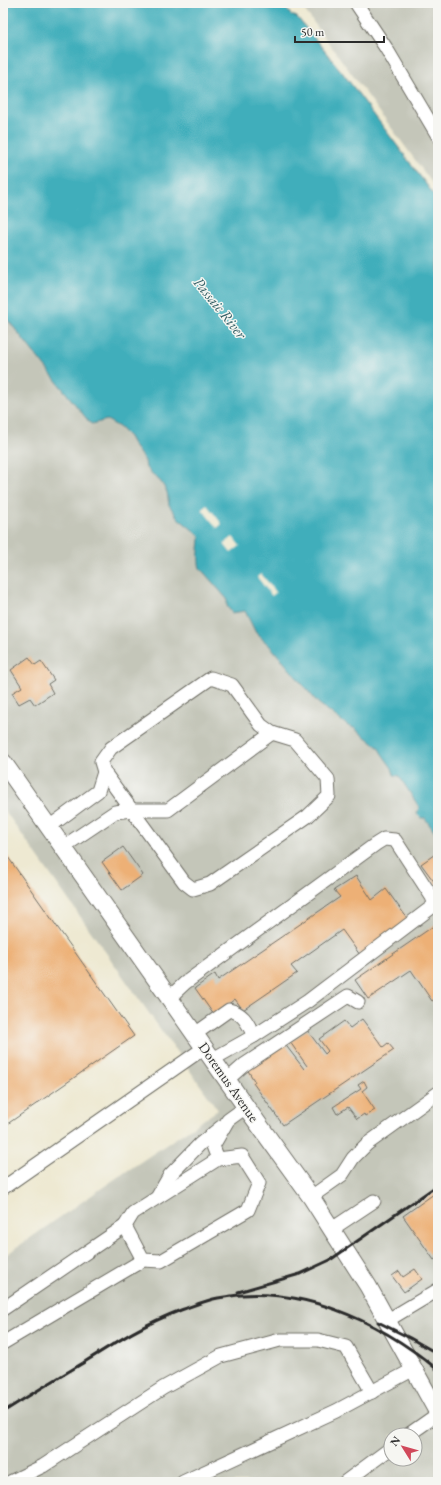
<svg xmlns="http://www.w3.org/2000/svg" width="441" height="1485" viewBox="0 0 441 1485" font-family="'EB Garamond',serif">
	<rect width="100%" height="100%" fill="#f6f6f2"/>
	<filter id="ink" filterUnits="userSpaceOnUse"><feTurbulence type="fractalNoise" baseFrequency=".025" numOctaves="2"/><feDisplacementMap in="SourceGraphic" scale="8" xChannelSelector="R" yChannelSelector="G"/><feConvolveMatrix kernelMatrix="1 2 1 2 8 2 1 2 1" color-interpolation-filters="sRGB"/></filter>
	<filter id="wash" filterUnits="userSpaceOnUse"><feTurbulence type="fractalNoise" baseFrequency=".012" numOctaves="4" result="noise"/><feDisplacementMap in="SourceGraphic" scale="16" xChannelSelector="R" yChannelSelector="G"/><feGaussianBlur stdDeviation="0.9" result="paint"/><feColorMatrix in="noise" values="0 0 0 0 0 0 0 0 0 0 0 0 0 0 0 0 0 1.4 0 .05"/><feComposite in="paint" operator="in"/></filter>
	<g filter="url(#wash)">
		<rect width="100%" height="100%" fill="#eee9d2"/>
		<!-- industrial -->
		<g fill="#c4c6b9" fill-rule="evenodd">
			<polygon points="298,3 438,3 438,191 303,8"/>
			<path d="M3,314L90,423L92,424L107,420L119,427L129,437L134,446L145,461L146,468L161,482L167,492L169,505L200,536V549L198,562L207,576L227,599V606L245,611L256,633L271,647L292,673L327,711L347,726L354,728L378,747L382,754L392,768L394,775L399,776L419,807L418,814L421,818H425L438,837V1482H3V1257L112,1181L218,1110L3,808ZM391,1435H415V1459H391Z"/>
		</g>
		<!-- water -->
		<path fill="#3faebb" stroke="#356c73" d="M3,3H283L291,15L297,17L342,72L438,200V837L425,818H421L417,814L419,807L399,776L394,775L392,768L382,754L378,747L354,728L348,726L318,703L271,647L256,633L245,611L232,613L227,606V599L200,568C197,559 200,546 200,536L178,518L169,505L167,492L161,482L146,468L145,461L134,446L129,437L119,427L107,420L92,424L90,423L3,314Z"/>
		<!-- pier -->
		<g fill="#eee9d2">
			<polygon points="207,505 222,524 217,528 202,509"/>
			<polygon points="233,537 240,546 231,553 224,544"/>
			<polygon points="261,574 276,592 272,596 257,577"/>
		</g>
		<g id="blocks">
			<!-- building -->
			<g fill="#edb076">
				<polygon points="29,657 35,665 41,661 54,680 48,684 53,693 35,705 30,698 19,704 12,693 22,687 11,670"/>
				<polygon points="123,847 143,875 122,890 102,862"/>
				<polygon points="3,850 134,1036 3,1127"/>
				<polygon points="438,852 438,887 421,864"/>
				<polygon points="356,876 372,900 386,889 410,922 360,955 342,930 291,966 297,973 243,1010 235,999 214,1015 195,988 215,974 218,980 340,897 334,890"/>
				<polygon points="438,923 438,997 432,1001 411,970 368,999 355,980"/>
				<polygon points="362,1019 383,1047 388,1043 394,1050 283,1125 253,1083 255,1082 247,1069 284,1043 304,1069 307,1066 290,1042 307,1030 325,1054 328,1051 319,1039 344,1021 350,1028"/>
				<polygon points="364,1081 367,1087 362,1091 375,1110 365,1116 364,1114 357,1119 348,1107 337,1114 333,1107 361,1089 358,1085"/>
				<polygon points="438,1191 438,1257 434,1260 403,1216"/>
				<polygon points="415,1269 422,1279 404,1292 392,1276 399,1271 403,1277"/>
			</g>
		</g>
	</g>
	<g filter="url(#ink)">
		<use href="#blocks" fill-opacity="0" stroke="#6f6e65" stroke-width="1"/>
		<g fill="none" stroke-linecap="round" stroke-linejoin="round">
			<defs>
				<g id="minor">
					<polyline points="356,3 386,48 438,136"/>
					<polygon points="211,678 232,685 261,725 272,733 295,740 328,779 329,796 308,816 210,884 193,889 184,882 104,772 101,762 111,748"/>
					<polyline points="49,827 98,791 104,772"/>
					<polyline points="63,847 115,812 132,810 168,810 272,733"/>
					<polyline points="169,998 185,983 376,844 384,839 395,840 432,897 434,902 432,907 308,1001 254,1036 213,1059"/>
					<path d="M195,1034L229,1010C244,1013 248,1024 254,1036"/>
					<polyline points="227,1080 244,1065 348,996 358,1002"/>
					<polyline points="218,1159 242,1156 259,1183 248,1210 161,1261 143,1260 125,1226 133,1213 218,1159 213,1146 228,1120 246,1107"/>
					<polyline points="3,1188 204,1048"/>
					<polyline points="158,1196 170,1175 200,1144 221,1127"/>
					<polyline points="311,1197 342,1175 353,1158 367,1144 438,1093"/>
					<polyline points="332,1229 374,1201"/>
					<polyline points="3,1309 125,1226"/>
					<polyline points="388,1320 438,1290"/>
					<polyline points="3,1343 143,1260"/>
					<polyline points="408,1435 438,1414"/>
					<polyline points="10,1482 43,1466 163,1388 221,1356 280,1340 318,1340 346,1347 372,1392"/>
					<polyline points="183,1482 336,1411 414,1369"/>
					<polyline points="345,1482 391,1448"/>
				</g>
				<polyline id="major" points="3,762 246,1107 311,1197 368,1286 438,1413"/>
			</defs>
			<!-- minor casing -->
			<use href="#minor" stroke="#6f6e65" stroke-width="15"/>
			<!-- major casing -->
			<use href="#major" stroke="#6f6e65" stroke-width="19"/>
			<!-- minor -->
			<use href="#minor" stroke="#fff" stroke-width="13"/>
			<!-- major -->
			<use href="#major" stroke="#fff" stroke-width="17"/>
			<!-- rail -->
			<g stroke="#2b2b2b" stroke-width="3">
				<polyline points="238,1292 300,1274 330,1260 438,1185"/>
				<polyline points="378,1322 410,1338 438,1354"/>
				<path d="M3,1412C30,1395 56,1379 83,1363C116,1342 144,1324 181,1310C193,1306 206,1300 218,1298C298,1283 378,1320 438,1370"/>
			</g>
		</g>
	</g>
	<g text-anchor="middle" stroke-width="3" stroke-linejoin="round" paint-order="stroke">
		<!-- street labels -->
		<g font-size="14" fill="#2b2b2b" stroke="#f6f6f2">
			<text transform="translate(229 1082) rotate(55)" y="5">Doremus Avenue</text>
		</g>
		<!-- water labels -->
		<g font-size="15" font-style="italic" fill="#335f65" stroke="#f6f6f2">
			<text transform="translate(220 308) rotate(51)" y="5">Passaic River</text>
		</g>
	</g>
	<!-- margin -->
	<rect width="441" height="1485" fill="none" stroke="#f6f6f2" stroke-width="16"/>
	<!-- north arrow -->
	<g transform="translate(403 1447) rotate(307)"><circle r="19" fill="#f6f6f2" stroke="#a5a5a2"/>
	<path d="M0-3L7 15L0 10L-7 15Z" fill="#d1495b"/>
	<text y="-6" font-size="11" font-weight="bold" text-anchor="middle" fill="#2b2b2b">N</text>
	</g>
	<!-- scale -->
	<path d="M295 36v6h89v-6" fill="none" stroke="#2b2b2b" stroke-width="2"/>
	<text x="301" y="36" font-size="12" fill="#2b2b2b" stroke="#f6f6f2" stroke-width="3" paint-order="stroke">50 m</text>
</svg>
